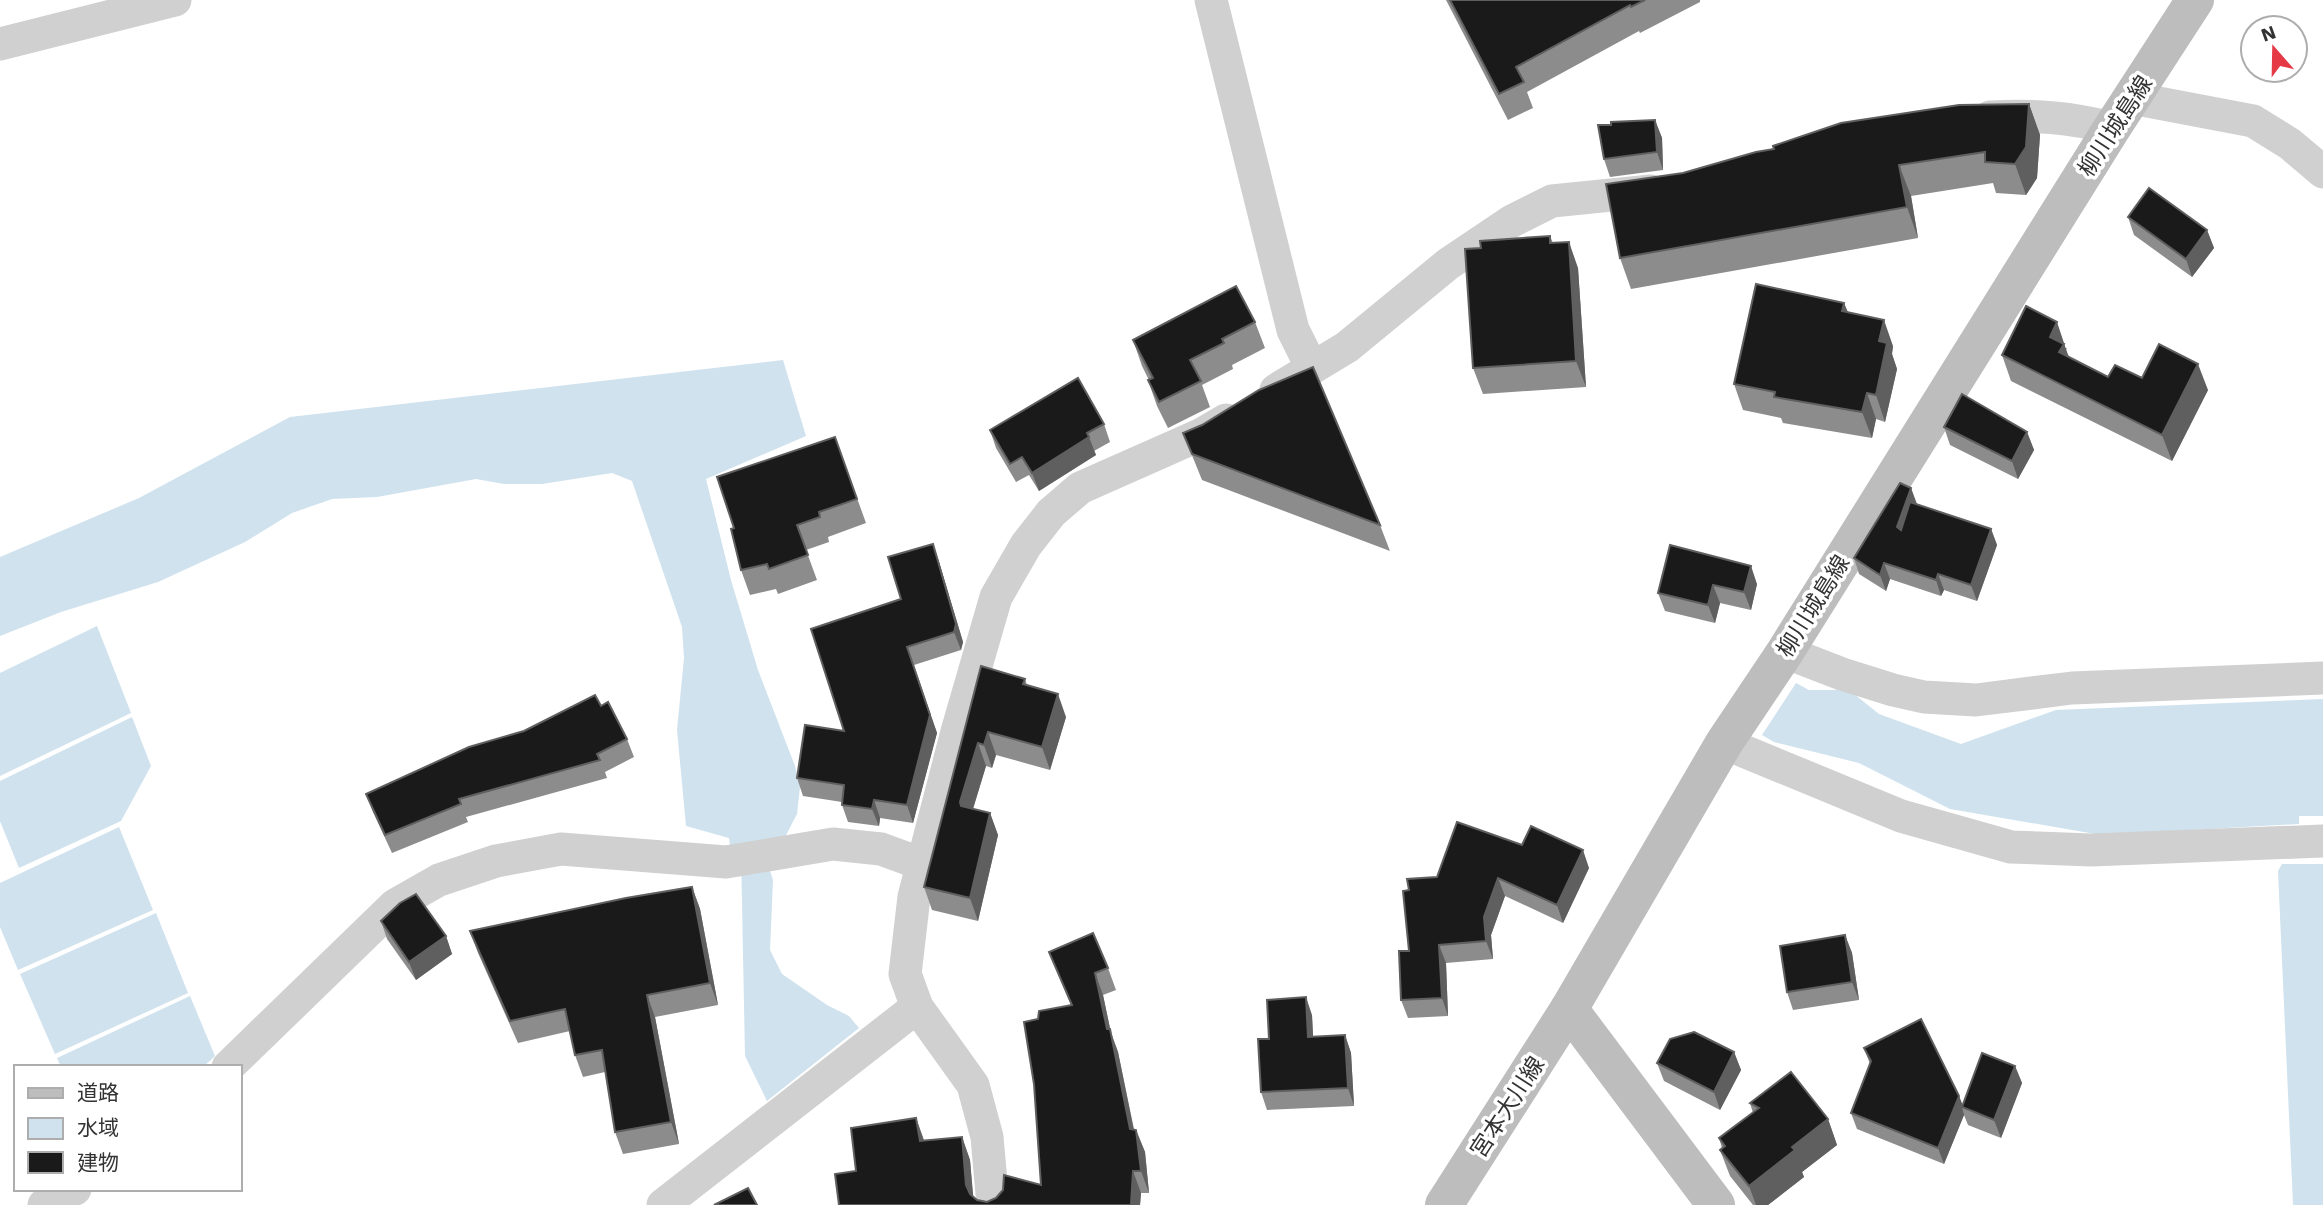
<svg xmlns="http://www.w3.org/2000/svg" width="2323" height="1205" viewBox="0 0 2323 1205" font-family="'Work Sans','Noto Sans JP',sans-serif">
	<rect width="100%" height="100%" fill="#fff"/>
	<!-- water -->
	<g fill="#cfe2ee">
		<polygon points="783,360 806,436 706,479 731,580 758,670 795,766 800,787 797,814 769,868 773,880 770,950 782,974 827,1005 849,1016 859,1028 767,1101 745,1056 741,852 731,852 729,838 686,826 677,730 684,658 682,627 632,481 612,473 542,484 504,484 476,479 377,497 332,499 292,513 245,542 158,582 61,612 0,636 0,557 139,498 290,417"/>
		<polygon points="97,626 131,713 0,776 0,673"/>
		<polygon points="1796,683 1809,690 1849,690 1879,714 1961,744 2056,710 2323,699 2323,816 2299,816 2299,824 2101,835 1950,809 1859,763 1774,742 1762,735"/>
		<polygon points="132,717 151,766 121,821 19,868 0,821 0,781"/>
		<polygon points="119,827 153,910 18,970 0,927 0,883"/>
		<polygon points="2282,864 2323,864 2323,1205 2293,1205 2278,871"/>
		<polygon points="156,913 188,993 55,1054 20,974"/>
		<polygon points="190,996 215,1056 203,1067 61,1067 57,1058"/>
	</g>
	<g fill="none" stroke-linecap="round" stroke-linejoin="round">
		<!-- minor -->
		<g stroke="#d0d0d0" stroke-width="33">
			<polyline points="1211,0 1293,330 1312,368"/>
			<polyline points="0,44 175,0"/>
			<polyline points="2132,98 2253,121 2290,144 2323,172"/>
			<path d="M1990,117C2035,115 2068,117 2112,128"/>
			<polyline points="1276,390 1347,347 1448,264 1512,221 1552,201 1651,191"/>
			<polyline points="1785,652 1842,674 1893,690 1924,697 1976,700 2072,688 2323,678"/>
			<polyline points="1724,743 1901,816 2011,847 2091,850 2323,841"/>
			<polyline points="228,1067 395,905 439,880 496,861 561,849 726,862 833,844 881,849 922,864"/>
			<polyline points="44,1205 75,1189"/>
			<polyline points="663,1205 917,1007"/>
			<polyline points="993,1205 987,1137 973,1085 917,1007 905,974 914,897 958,728 996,597 1026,545 1051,513 1080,488 1202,434 1226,420"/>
		</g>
		<!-- secondary -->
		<g stroke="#bdbdbd" stroke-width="38">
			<polyline points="1569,1009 1716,1205"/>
			<polyline points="1444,1205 1569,1009 1724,743 1785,652 2112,128 2195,0"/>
		</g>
	</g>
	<!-- wall -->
	<g fill="#8c8c8c">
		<polygon points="1446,0 1700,0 1700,2 1640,33 1639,31 1527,92 1533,108 1508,120"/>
		<polygon points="2029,104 2040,135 2037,178 2026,195 1996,193 1993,183 1911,196 1918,238 1631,289 1620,258 1683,173"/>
		<polygon points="1655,120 1662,138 1663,170 1610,177 1604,159 1611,125"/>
		<polygon points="2128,217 2207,230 2214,248 2192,277 2134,235"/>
		<polygon points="1550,236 1553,243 1578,268 1586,387 1483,394 1473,368 1481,248"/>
		<polygon points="1844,303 1848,312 1893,346 1892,354 1897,369 1885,422 1876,419 1872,438 1783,423 1781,418 1743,410 1734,384"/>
		<polygon points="1255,322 1265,348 1232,365 1233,369 1202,385 1210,407 1168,428 1157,406 1148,380 1149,380 1142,366 1133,340"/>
		<polygon points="2067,348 2066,350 2069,357 2108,377 2142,378 2208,390 2172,461 2011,381 2002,355"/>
		<polygon points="1104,424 1110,442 1094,451 1096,455 1039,491 1029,475 1016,482 996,448 990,430"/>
		<polygon points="1944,427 2027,432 2034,450 2018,479 1950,445"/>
		<polygon points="1183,433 1380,525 1390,551 1202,480"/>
		<polygon points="835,437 866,523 828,537 829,542 806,550 817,580 778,594 776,589 750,595 741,570 734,528"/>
		<polygon points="1911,488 1916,504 1991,529 1997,545 1977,601 1944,590 1941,596 1890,579 1886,591 1859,574 1854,558"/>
		<polygon points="933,544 939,562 963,642 961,650 914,665 937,733 913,823 880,818 879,826 848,822 842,805 842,802 803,796 797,778 844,731 901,599"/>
		<polygon points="1670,545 1757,584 1751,610 1720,603 1715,623 1665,611 1658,593"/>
		<polygon points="981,666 1025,679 1027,685 1066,717 1050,770 996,755 992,768 986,766 973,809 990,813 998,835 978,921 932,910 924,887"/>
		<polygon points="601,706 627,739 634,757 605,772 607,778 466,817 468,822 392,853 373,812 366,794"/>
		<polygon points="1522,845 1589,868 1563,923 1505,896 1491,935 1493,959 1446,963 1448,1016 1408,1018 1401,1000 1409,951 1409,890"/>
		<polygon points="692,887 700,909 718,1005 655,1017 679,1144 623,1154 615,1132 605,1072 583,1077 575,1055 570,1031 518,1043 478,953 470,931"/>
		<polygon points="381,921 446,936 452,954 416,980 387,939"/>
		<polygon points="1845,935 1852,953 1859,1000 1793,1010 1787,992"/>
		<polygon points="1049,952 1108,968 1116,990 1103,995 1111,1033 1118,1052 1134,1129 1136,1130 1145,1152 1149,1193 1141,1193 1140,1205 839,1205 856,1171 916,1118 924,1140 962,1137 970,1160 973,1197 977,1200 987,1202 1041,1185 1038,1019 1071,1005"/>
		<polygon points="1312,1015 1313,1037 1345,1035 1351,1053 1354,1106 1267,1110 1261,1092 1269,1039"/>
		<polygon points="1864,1048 1959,1096 1962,1105 2015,1066 2022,1083 2001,1138 1968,1125 1964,1115 1944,1164 1857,1129 1851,1113 1870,1064"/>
		<polygon points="1734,1052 1741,1070 1720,1110 1664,1081 1657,1063"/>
		<polygon points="1750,1103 1828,1119 1837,1145 1802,1172 1804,1177 1768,1205 1753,1205 1730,1176 1720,1150 1722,1148 1719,1138 1753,1113"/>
	</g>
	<!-- shaded-wall -->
	<g fill="#5f5f5f">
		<polygon points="2029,104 2040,135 2037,178 2026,195 2015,164"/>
		<polygon points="1655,120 1662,138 1663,170 1657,152"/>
		<polygon points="1899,165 1911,196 1918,238 1907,207"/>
		<polygon points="2207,230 2214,248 2192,277 2186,259"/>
		<polygon points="1569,242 1578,268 1586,387 1576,361"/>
		<polygon points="1844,303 1854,329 1842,311"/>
		<polygon points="1884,320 1893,346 1892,354 1897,369 1885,422 1876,395 1879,341"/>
		<polygon points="2057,322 2073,370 2068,378 2050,337"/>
		<polygon points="2198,364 2208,390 2172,461 2162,435"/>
		<polygon points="1867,393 1876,419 1872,438 1862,412"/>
		<polygon points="2027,432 2034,450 2018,479 2012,461"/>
		<polygon points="1089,437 1096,455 1039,491 1032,473"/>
		<polygon points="1911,488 1917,504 1903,544 1897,527"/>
		<polygon points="1991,529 1997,545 1977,601 1971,585"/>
		<polygon points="933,544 939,562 963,642 961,650 954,632"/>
		<polygon points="1884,563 1890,579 1886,591 1880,575"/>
		<polygon points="1751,566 1757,584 1751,610 1744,592"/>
		<polygon points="1938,574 1944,590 1941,596 1936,580"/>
		<polygon points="1713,585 1720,603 1715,623 1708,605"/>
		<polygon points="907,647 937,733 913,823 907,805"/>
		<polygon points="1058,694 1066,717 1050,770 1042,747"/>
		<polygon points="988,732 996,755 992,768 984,745"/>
		<polygon points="978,743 986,766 968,825 960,802"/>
		<polygon points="874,800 880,818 879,826 872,809"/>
		<polygon points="990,813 998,835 978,921 970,898"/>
		<polygon points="1583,850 1589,868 1563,923 1557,905"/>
		<polygon points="1498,878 1505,896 1491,935 1493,959 1486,941 1484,917"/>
		<polygon points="692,887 700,909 718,1005 710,983"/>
		<polygon points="1845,935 1852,953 1859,1000 1852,982"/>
		<polygon points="446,936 452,954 416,980 409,962"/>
		<polygon points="1439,945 1446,963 1448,1016 1442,998"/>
		<polygon points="1095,973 1103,995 1111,1033 1118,1052 1138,1151 1130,1129"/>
		<polygon points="647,995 655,1017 679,1144 671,1122"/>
		<polygon points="1306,997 1312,1015 1314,1055 1308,1037"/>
		<polygon points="1345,1035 1351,1053 1354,1106 1348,1088"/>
		<polygon points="1734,1052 1741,1070 1720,1110 1714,1092"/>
		<polygon points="2015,1066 2022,1083 2001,1138 1994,1120"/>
		<polygon points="1959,1096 1964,1108 1962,1107 1964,1115 1944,1164 1938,1148"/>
		<polygon points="916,1118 924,1141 920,1141"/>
		<polygon points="1828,1119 1837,1145 1802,1172 1804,1177 1768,1205 1756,1205 1749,1186 1792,1147"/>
		<polygon points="1136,1130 1145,1152 1149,1193 1141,1171"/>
		<polygon points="962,1137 970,1160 974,1205 966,1185"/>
		<polygon points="1133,1171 1141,1193 1140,1205 1131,1205"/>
	</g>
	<!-- building -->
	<g fill="#1a1a1a" stroke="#5f5f5f" stroke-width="2">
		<polygon points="1450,0 1645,0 1631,7 1630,5 1516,67 1524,82 1499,94"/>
		<polygon points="2029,104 2026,147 2015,164 1985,162 1985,152 1899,165 1907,207 1620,258 1606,184 1683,173 1756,152 1774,149 1773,146 1841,123 1959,105"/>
		<polygon points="1655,120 1657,152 1604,159 1598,125 1611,125 1611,122"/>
		<polygon points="2149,188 2207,230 2186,259 2128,217"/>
		<polygon points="1550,236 1550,243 1569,242 1576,361 1473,368 1465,249 1481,248 1480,241"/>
		<polygon points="1756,284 1844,303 1842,311 1884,320 1879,341 1887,343 1876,395 1867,393 1862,412 1774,397 1775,392 1734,384"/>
		<polygon points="1236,286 1255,322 1222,339 1224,343 1190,360 1201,381 1159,402 1148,380 1153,378 1133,340"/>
		<polygon points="2026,306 2057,322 2050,337 2064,344 2059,352 2108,377 2115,365 2142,378 2159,344 2198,364 2162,435 2002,355"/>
		<polygon points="1313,367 1380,525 1192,454 1183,433 1202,425 1259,390"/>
		<polygon points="1078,378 1104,424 1087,433 1089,437 1032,473 1022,457 1010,464 990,430"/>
		<polygon points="1962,394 2027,432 2012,461 1944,427"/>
		<polygon points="835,437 857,499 819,512 820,517 797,525 808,555 769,569 767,564 741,570 731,529 734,528 717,477"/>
		<polygon points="1900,483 1911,488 1897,527 1901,530 1910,502 1991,529 1971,585 1938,574 1936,580 1884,563 1880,575 1854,558"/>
		<polygon points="933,544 956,624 954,632 907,647 930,715 907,805 874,800 872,809 842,805 844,785 797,778 805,725 844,731 811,629 901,599 888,557"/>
		<polygon points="1670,545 1751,566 1744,592 1713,585 1708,605 1658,593"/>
		<polygon points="981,666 1025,679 1023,684 1058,694 1042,747 988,732 984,745 978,743 960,802 961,806 990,813 970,898 924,887"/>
		<polygon points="595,695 601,706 608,702 627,739 597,754 600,760 459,799 461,804 385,835 366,794 469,747 524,731"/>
		<polygon points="1457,822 1522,845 1531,826 1583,850 1557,905 1498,878 1484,917 1486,941 1439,945 1442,998 1401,1000 1399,951 1409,951 1403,891 1409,890 1407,879 1437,877"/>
		<polygon points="692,887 710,983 647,995 671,1122 615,1132 602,1050 575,1055 565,1009 510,1021 470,931 626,898"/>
		<polygon points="416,894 446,936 409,962 381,921 400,903"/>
		<polygon points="1093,933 1108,968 1095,973 1107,1029 1110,1029 1130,1129 1136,1130 1141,1171 1133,1171 1131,1205 839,1205 835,1174 856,1171 851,1128 916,1118 920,1141 962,1137 966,1185 970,1194 977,1200 987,1202 996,1198 1003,1190 1004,1175 1041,1185 1034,1084 1024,1022 1038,1019 1039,1011 1072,1005 1049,952"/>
		<polygon points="1845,935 1852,982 1787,992 1780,946"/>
		<polygon points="1306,997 1308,1037 1345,1035 1348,1088 1261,1092 1258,1039 1269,1039 1267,1000"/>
		<polygon points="1921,1019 1959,1096 1938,1148 1851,1113 1871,1061 1864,1048"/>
		<polygon points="1694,1032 1734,1052 1714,1092 1657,1063 1670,1039"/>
		<polygon points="1982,1053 2015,1066 1994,1120 1962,1107"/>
		<polygon points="1791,1072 1828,1119 1792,1147 1795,1150 1749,1186 1720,1150 1725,1146 1719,1138 1759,1108 1750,1103"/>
		<polygon points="748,1188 757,1205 714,1205"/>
	</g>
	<g text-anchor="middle" stroke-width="7" stroke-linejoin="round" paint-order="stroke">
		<!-- street labels -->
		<g font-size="23" fill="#333" stroke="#fff">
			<text transform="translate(2115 126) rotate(-57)" y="8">柳川城島線</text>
			<text transform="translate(1813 606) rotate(-58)" y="8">柳川城島線</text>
			<text transform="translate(1507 1107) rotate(-57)" y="8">宮本大川線</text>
		</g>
	</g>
	<!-- legend -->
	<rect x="14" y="1065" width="228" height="126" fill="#ffffff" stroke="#adadad" stroke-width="2"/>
	<rect x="28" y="1088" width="35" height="10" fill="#bdbdbd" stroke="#adadad" stroke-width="2"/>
	<text x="77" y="1100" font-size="21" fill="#333333">道路</text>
	<rect x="28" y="1118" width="35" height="21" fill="#cfe2ee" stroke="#adadad" stroke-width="2"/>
	<text x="77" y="1135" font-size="21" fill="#333333">水域</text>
	<rect x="28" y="1152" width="35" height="21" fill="#1a1a1a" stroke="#adadad" stroke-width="2"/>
	<text x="77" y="1170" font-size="21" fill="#333333">建物</text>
	<!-- north arrow -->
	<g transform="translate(2274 49) rotate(340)"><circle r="33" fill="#ffffff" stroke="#adadad" stroke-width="2"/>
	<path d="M0-5L12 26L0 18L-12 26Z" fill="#e63946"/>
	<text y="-10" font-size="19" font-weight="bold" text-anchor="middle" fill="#333333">N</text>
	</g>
</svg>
